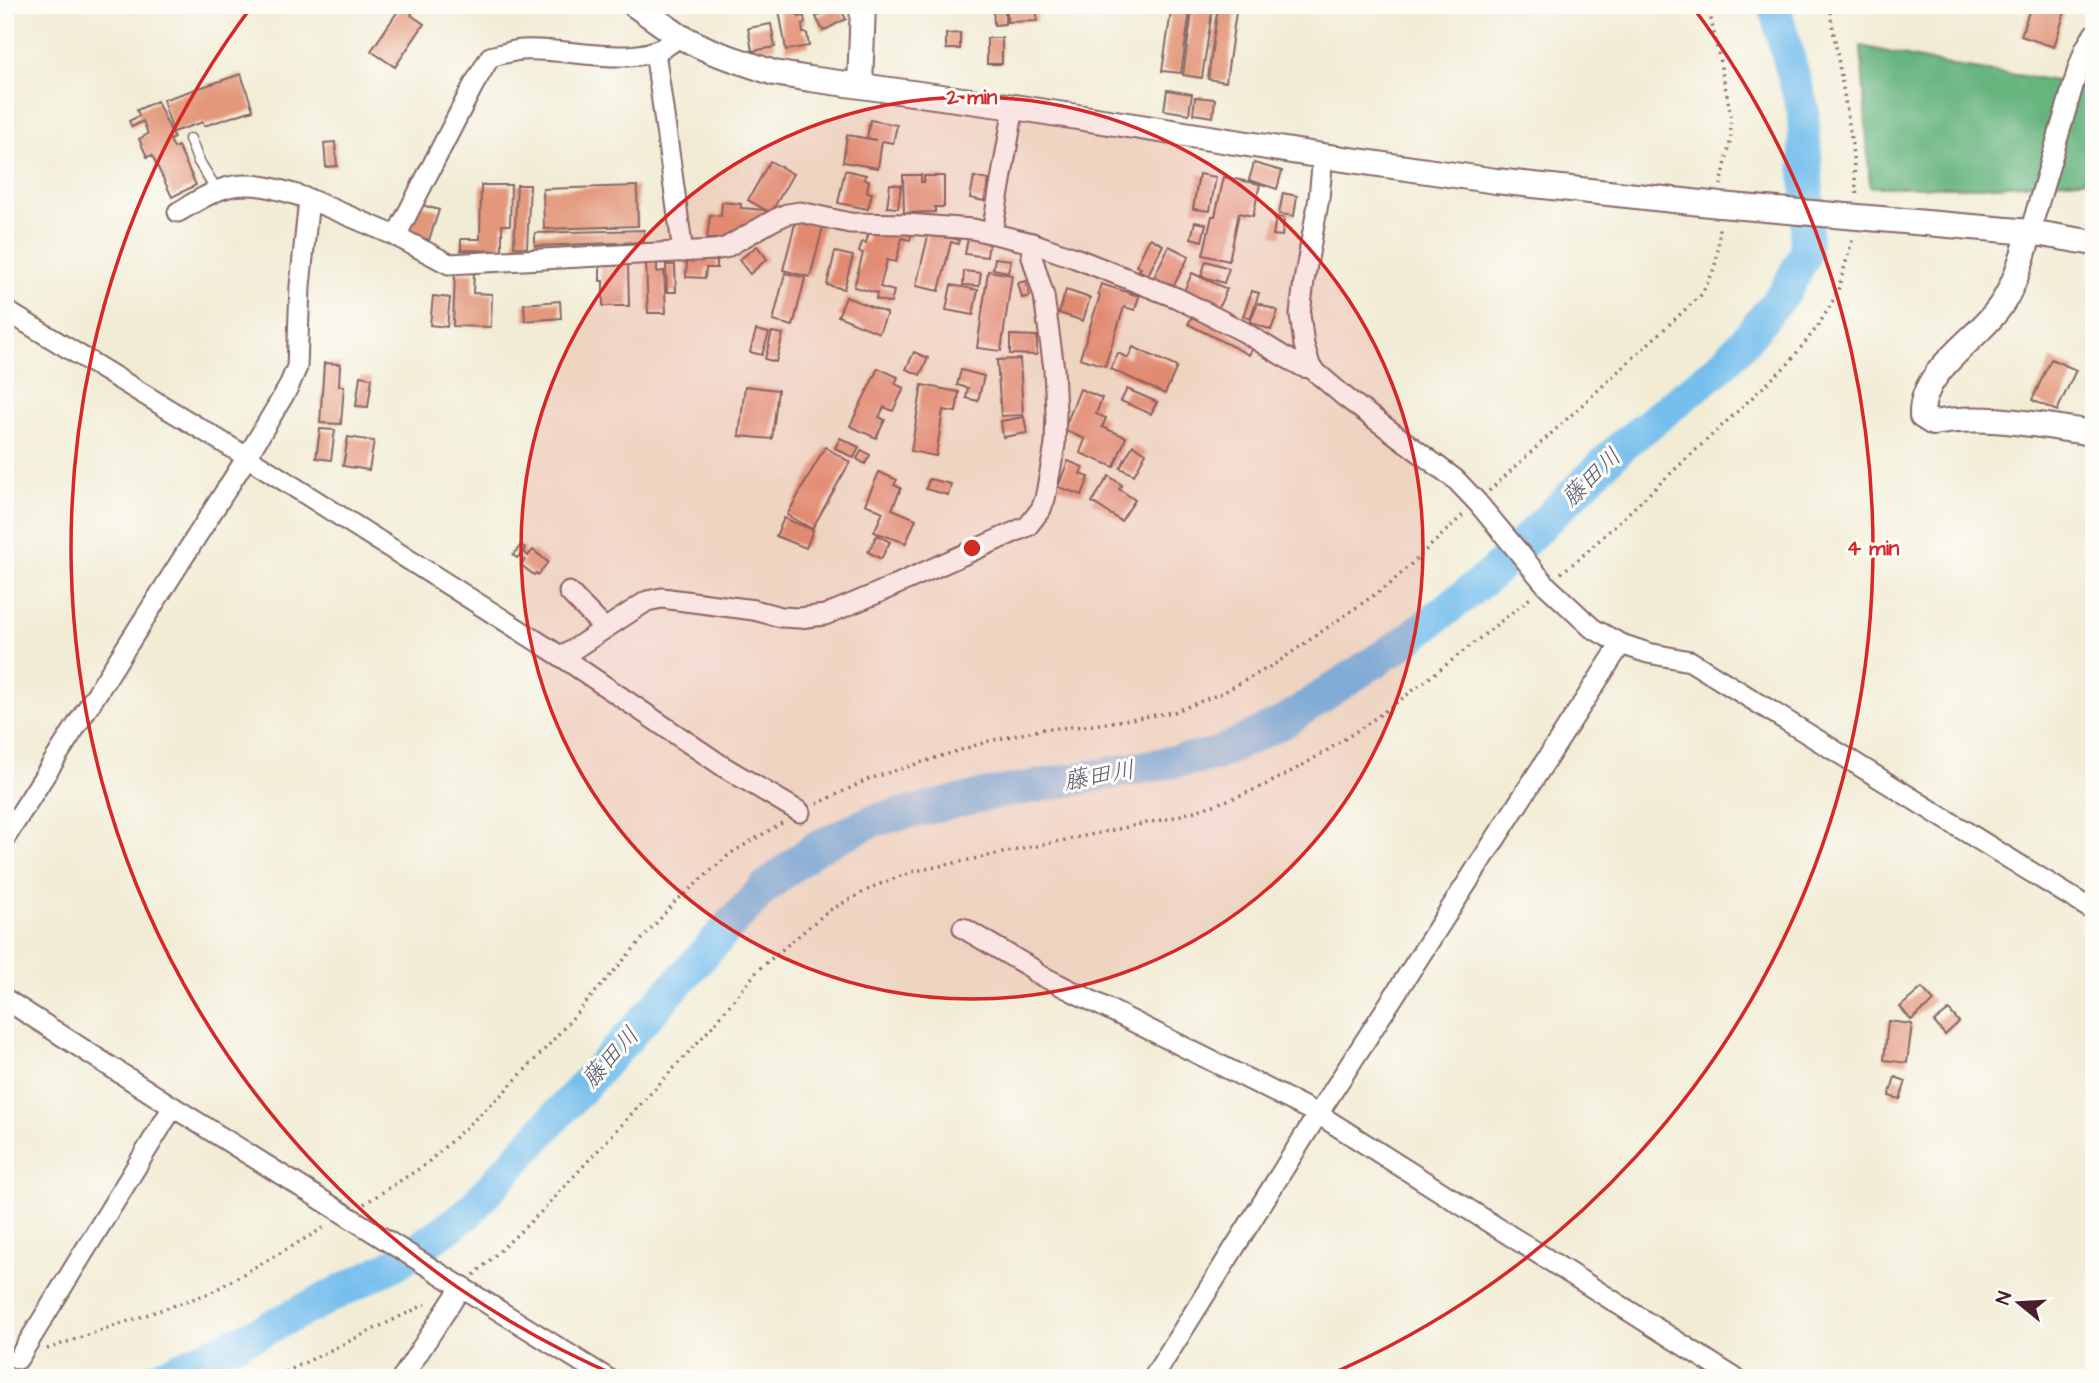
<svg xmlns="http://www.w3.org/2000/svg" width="2099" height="1383" viewBox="0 0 2099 1383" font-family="'Architects Daughter','Klee One',sans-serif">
	<rect width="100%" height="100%" fill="#fdfcf7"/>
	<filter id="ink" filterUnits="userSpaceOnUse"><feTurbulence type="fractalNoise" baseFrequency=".0143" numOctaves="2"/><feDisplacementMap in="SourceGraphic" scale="14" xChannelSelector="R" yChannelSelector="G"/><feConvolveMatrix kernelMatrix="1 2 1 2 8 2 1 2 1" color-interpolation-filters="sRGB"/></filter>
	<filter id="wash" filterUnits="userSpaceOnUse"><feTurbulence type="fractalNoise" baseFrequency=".00686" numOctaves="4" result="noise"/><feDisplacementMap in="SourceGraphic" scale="28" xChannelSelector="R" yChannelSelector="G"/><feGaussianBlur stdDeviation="1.57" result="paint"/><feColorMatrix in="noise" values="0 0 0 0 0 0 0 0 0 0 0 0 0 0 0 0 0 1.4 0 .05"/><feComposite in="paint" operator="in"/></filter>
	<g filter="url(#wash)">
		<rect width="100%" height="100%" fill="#f2ecd5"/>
		<!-- forest -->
		<polygon fill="#66b47e" stroke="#586a54" stroke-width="2" points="1861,46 1953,66 2094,86 2094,179 1980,187 1870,187"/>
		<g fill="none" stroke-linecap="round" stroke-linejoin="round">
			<!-- river -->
			<polyline stroke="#74beed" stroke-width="33" points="156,1378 262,1331 395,1264 465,1216 763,889 815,848 872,821 981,796 1217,754 1285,721 1406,641 1489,576 1623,445 1720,367 1748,337 1786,290 1805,254 1808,203 1803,110 1774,5"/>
		</g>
		<g id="blocks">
			<!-- building -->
			<g fill="#e3987c">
				<polygon points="402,5 417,5 411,15 424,24 395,67 371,51"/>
				<polygon points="824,5 839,5 846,19 823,31 816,17 827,12"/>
				<polygon points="921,5 949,5 949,10 920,7"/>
				<polygon points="993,5 1005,5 1005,24 994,25"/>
				<polygon points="1007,5 1037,5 1037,21 1007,22"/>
				<polygon points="1172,5 1191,5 1181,73 1162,71"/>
				<polygon points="1193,5 1213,5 1202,78 1183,75"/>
				<polygon points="1218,5 1237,5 1226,82 1208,79"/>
				<polygon points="2031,5 2067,5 2054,47 2021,36"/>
				<polygon points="798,7 799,17 804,16 805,23 802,24 803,33 807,33 809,46 786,50 779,10"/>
				<polygon points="771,24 775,47 752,51 748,28"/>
				<polygon points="960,33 960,49 946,49 946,34"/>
				<rect x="987" y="38" width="15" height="26"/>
				<polygon points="241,74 253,110 204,126 203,122 173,132 163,100"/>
				<polygon points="1167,90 1192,94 1189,114 1164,110"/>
				<polygon points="1195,97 1215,99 1213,117 1193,114"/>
				<polygon points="157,101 174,138 170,140 174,148 178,146 196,185 172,197 152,155 147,157 139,139 148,134 143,121 132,127 129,121 139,116 137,110"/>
				<polygon points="870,120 897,125 893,143 882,141 878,168 843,162 847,135 876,140 867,138"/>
				<polygon points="335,142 337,166 326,167 324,143"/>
				<polygon points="770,161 793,174 771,213 748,200"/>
				<polygon points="1254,163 1282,171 1277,189 1249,180"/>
				<polygon points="845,170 866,175 864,179 869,180 867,192 872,193 868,209 838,203"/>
				<polygon points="1199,174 1216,177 1210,211 1193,209"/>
				<polygon points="903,175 921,175 921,182 924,182 924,176 944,176 944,207 935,207 935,212 904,213"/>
				<polygon points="974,177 989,180 984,201 970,198"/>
				<polygon points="1224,177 1260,184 1253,216 1239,213 1229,261 1203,255 1212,216 1215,216"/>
				<polygon points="890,184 901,185 898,208 887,207"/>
				<polygon points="481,185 511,185 510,225 502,225 502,251 461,250 461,239 480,239"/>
				<polygon points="517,185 530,185 527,248 514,247"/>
				<polygon points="637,186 638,226 544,229 543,189"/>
				<polygon points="1283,193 1297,196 1294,216 1279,214"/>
				<polygon points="722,202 741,204 741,208 766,210 765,218 755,226 745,225 744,236 736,241 707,238 710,215 721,216"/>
				<polygon points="419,204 439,210 429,240 409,234"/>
				<polygon points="1276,217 1284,218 1282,236 1273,235"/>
				<polygon points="796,220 823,227 810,277 783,270"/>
				<polygon points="1195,222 1206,224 1202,241 1191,238"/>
				<polygon points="871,224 911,235 910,240 902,238 896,262 887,260 880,287 894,291 891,303 876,299 877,293 854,287 863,253 859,252 862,242 866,243"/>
				<polygon points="644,230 644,242 535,246 535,233"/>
				<polygon points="929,232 959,240 958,244 951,242 939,291 916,286"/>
				<polygon points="968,238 989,241 987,257 965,254"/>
				<polygon points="1150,238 1163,245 1148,275 1139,270 1141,268 1136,266"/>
				<polygon points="757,246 767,259 750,274 739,260"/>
				<polygon points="1169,246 1189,256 1173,287 1154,277"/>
				<polygon points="835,252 853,256 844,289 827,285"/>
				<polygon points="995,258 1011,260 1008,272 993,269"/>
				<polygon points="687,259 717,261 717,268 706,268 705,278 686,277"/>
				<polygon points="1206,261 1229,268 1224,283 1201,276"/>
				<polygon points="646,263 657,263 657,272 664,271 666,313 648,313"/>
				<polygon points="600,264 628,264 629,306 603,306 603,281 600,281"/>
				<polygon points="666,265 675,265 676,292 667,292"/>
				<polygon points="964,271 981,273 979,286 963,285"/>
				<polygon points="988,271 1012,275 1001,351 977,348"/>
				<polygon points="455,272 474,273 473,293 492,294 491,327 453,326"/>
				<polygon points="785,273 805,278 793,326 773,321"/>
				<polygon points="1192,273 1227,289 1216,313 1181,298"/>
				<polygon points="1026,281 1030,296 1022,298 1018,283"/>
				<polygon points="1101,284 1139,296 1135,310 1124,307 1105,366 1080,358 1100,295 1098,294"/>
				<polygon points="951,285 978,290 973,315 946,310"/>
				<polygon points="1066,290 1090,298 1083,321 1059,313"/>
				<polygon points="1252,291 1259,293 1250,319 1243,316"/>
				<polygon points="433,296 450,298 447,327 430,325"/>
				<polygon points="846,297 887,313 879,333 838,316"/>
				<polygon points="560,301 561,318 525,321 524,304"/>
				<polygon points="1258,303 1278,311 1271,330 1250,322"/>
				<polygon points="1193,315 1254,346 1249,355 1188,324"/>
				<polygon points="756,330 769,333 762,355 750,352"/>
				<polygon points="772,332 783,334 776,362 765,359"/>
				<polygon points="1010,335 1037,336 1037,355 1010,354"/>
				<polygon points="1133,347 1177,367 1165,394 1111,369 1118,353 1128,358"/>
				<polygon points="914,352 928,358 920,375 906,369"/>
				<polygon points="1020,359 1023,415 1001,416 997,360"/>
				<polygon points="2051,359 2076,370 2057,411 2032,400"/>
				<polygon points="324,363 340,364 339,386 344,386 341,424 320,423"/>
				<polygon points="878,368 898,377 895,384 904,388 893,411 884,407 879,417 885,420 876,438 850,426"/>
				<polygon points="961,370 984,376 978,401 966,398 968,388 957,385"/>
				<polygon points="360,376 372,378 368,407 356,406"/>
				<polygon points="922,385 959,392 956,412 943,410 936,456 911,451"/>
				<polygon points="745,386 778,390 772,439 739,436"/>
				<polygon points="1080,389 1102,398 1096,414 1106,418 1102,427 1126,437 1114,467 1080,453 1085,439 1064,430"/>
				<polygon points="1127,389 1157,402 1151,414 1121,401"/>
				<polygon points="1024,417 1027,433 1003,437 1001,421"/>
				<polygon points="320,429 335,430 331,460 316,458"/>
				<polygon points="348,437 374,441 369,470 343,466"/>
				<polygon points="840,438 859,447 854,458 835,448"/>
				<polygon points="1133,445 1146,453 1134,475 1120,468"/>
				<polygon points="825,447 850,462 812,529 787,515"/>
				<polygon points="862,450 870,455 865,464 857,459"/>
				<polygon points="1068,461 1083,467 1080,474 1089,477 1082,495 1058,487"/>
				<polygon points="879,472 897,480 894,485 901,488 892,509 916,519 906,543 874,532 883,512 865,504"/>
				<polygon points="1109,476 1122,485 1119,489 1135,500 1121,521 1092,502"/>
				<polygon points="929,479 951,484 948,495 926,489"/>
				<polygon points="784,518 813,530 806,548 776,536"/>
				<polygon points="877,535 890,542 881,559 868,552"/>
				<polygon points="521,545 525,548 523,551 528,556 533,550 548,562 538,575 536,573 534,575 521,565 525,560 520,555 517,558 513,555"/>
				<polygon points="1922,988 1934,1001 1911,1020 1900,1007"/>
				<polygon points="1949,1010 1959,1022 1945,1035 1934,1022"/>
				<polygon points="1888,1021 1912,1024 1907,1063 1884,1060"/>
				<polygon points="1895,1077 1906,1081 1900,1099 1889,1096"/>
			</g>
		</g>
	</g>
	<g filter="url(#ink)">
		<use href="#blocks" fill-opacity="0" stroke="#856766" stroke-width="2"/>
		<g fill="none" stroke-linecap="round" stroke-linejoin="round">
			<defs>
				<polyline id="service" points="190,139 198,160 217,191"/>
				<g id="minor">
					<polyline points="655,51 683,252"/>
					<path d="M178,212C192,204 207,194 222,189C251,179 281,190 309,199"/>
					<polyline points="992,232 1014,107"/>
					<polyline points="2030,232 2078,69 2085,49 2094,34"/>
					<path d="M396,236L473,86L490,57C501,54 511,51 522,50C569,46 643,74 679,36"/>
					<polyline points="5,310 247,457 562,657 724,767 800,812"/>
					<polyline points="1311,368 1304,345 1300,314 1304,281 1319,198 1323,156"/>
					<polyline points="569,592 604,628"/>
					<polyline points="562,657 647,601 662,598 754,610 781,617 799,618 825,615 873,595 1028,526 1041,509 1045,499 1055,445 1056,412 1054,369 1047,318 1044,296 1032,257 1032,243"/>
					<polyline points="5,838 247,457 288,388 297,367 300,286 309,199 396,236 449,264 714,250 725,248 774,220 787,214 800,212 850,223 907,224 973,229 1032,243 1075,258 1177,298 1244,332 1283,356 1303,367 1311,368 1345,397 1455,479 1477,502 1546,585 1592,628 1621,644 1648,653 1690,661 2094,911"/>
					<polyline points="963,928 1033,969 1036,973 1318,1114 1735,1378"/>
					<polyline points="5,999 173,1107 607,1378"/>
					<polyline points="18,1359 173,1107"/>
					<polyline points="402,1378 462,1286"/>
					<polyline points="1153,1378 1318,1114 1621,644"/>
				</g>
				<g id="tertiary">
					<polyline points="635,5 679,36 713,52 774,73 810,79 1014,107 1323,156 1496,181 1720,205 2030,232 2094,243"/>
					<polyline points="860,85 863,5"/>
					<path d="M2030,232C2022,258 2015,286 1999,308C1976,341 1920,371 1922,416L1933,423C1986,413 2041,426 2094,433"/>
				</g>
			</defs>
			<!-- service casing -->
			<use href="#service" stroke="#856766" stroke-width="13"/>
			<!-- minor casing -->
			<use href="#minor" stroke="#856766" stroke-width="23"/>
			<!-- tertiary casing -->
			<use href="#tertiary" stroke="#856766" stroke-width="28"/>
			<!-- path -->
			<g stroke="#856766" stroke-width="3.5" stroke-dasharray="2 5" stroke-linecap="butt">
				<polyline points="1708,5 1730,110 1731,138 1721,185"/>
				<polyline points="1829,5 1851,136 1857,198"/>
				<path d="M1489,491L1701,295C1717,267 1719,256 1719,224"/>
				<polyline points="1561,573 1579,559 1788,364 1818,326 1837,294 1853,237"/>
				<polyline points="817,804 869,779 989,741 1044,729 1087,726 1174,712 1222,693 1275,664 1390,584 1463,515"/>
				<polyline points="364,1204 425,1165 501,1095 546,1048 675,902 731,853 782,823"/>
				<path d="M474,1275L540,1213L710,1029L759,969L828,911L875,886L911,872L1171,818C1209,807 1247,795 1281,777C1373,728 1452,659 1533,596"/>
				<polyline points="47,1349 210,1293 327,1226"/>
				<polyline points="273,1378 426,1304"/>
			</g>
			<!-- service -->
			<use href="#service" stroke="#fff" stroke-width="10"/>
			<!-- minor -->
			<use href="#minor" stroke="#fff" stroke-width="19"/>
			<!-- tertiary -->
			<use href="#tertiary" stroke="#fff" stroke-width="24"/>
		</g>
	</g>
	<!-- distance rings -->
	<circle cx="972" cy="548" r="451" fill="#d62828" fill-opacity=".12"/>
	<g fill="none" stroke="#d62828" stroke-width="3.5">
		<circle cx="972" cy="548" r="451"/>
		<path d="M620 1377A901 901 0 0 1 252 6M1692 6A901 901 0 0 1 1324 1377"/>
	</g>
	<g text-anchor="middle" stroke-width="6" stroke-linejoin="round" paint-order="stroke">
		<!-- water labels -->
		<g font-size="24" font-style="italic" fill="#59576f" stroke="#fdfcf7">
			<text transform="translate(1591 477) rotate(-44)" y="8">藤田川</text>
			<text transform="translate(1099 775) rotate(-10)" y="8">藤田川</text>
			<text transform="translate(610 1057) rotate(-48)" y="8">藤田川</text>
		</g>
	</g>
	<circle cx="972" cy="548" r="10" fill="#d62828" stroke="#fdfcf7" stroke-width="3.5"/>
	<g font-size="21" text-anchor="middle" font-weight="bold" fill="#d62828" stroke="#fdfcf7" stroke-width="6" stroke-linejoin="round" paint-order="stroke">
		<text x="972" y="104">2 min</text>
		<text x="1873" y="555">4 min</text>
	</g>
	<!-- margin -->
	<rect width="2099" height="1383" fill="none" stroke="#fdfcf7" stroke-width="28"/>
	<!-- north arrow -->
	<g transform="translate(2019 1303) rotate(288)" stroke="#fdfcf7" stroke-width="5" paint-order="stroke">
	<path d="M0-5L12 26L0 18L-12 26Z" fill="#4a1f2b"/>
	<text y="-10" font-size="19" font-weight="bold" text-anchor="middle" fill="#4a1f2b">N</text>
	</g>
</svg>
